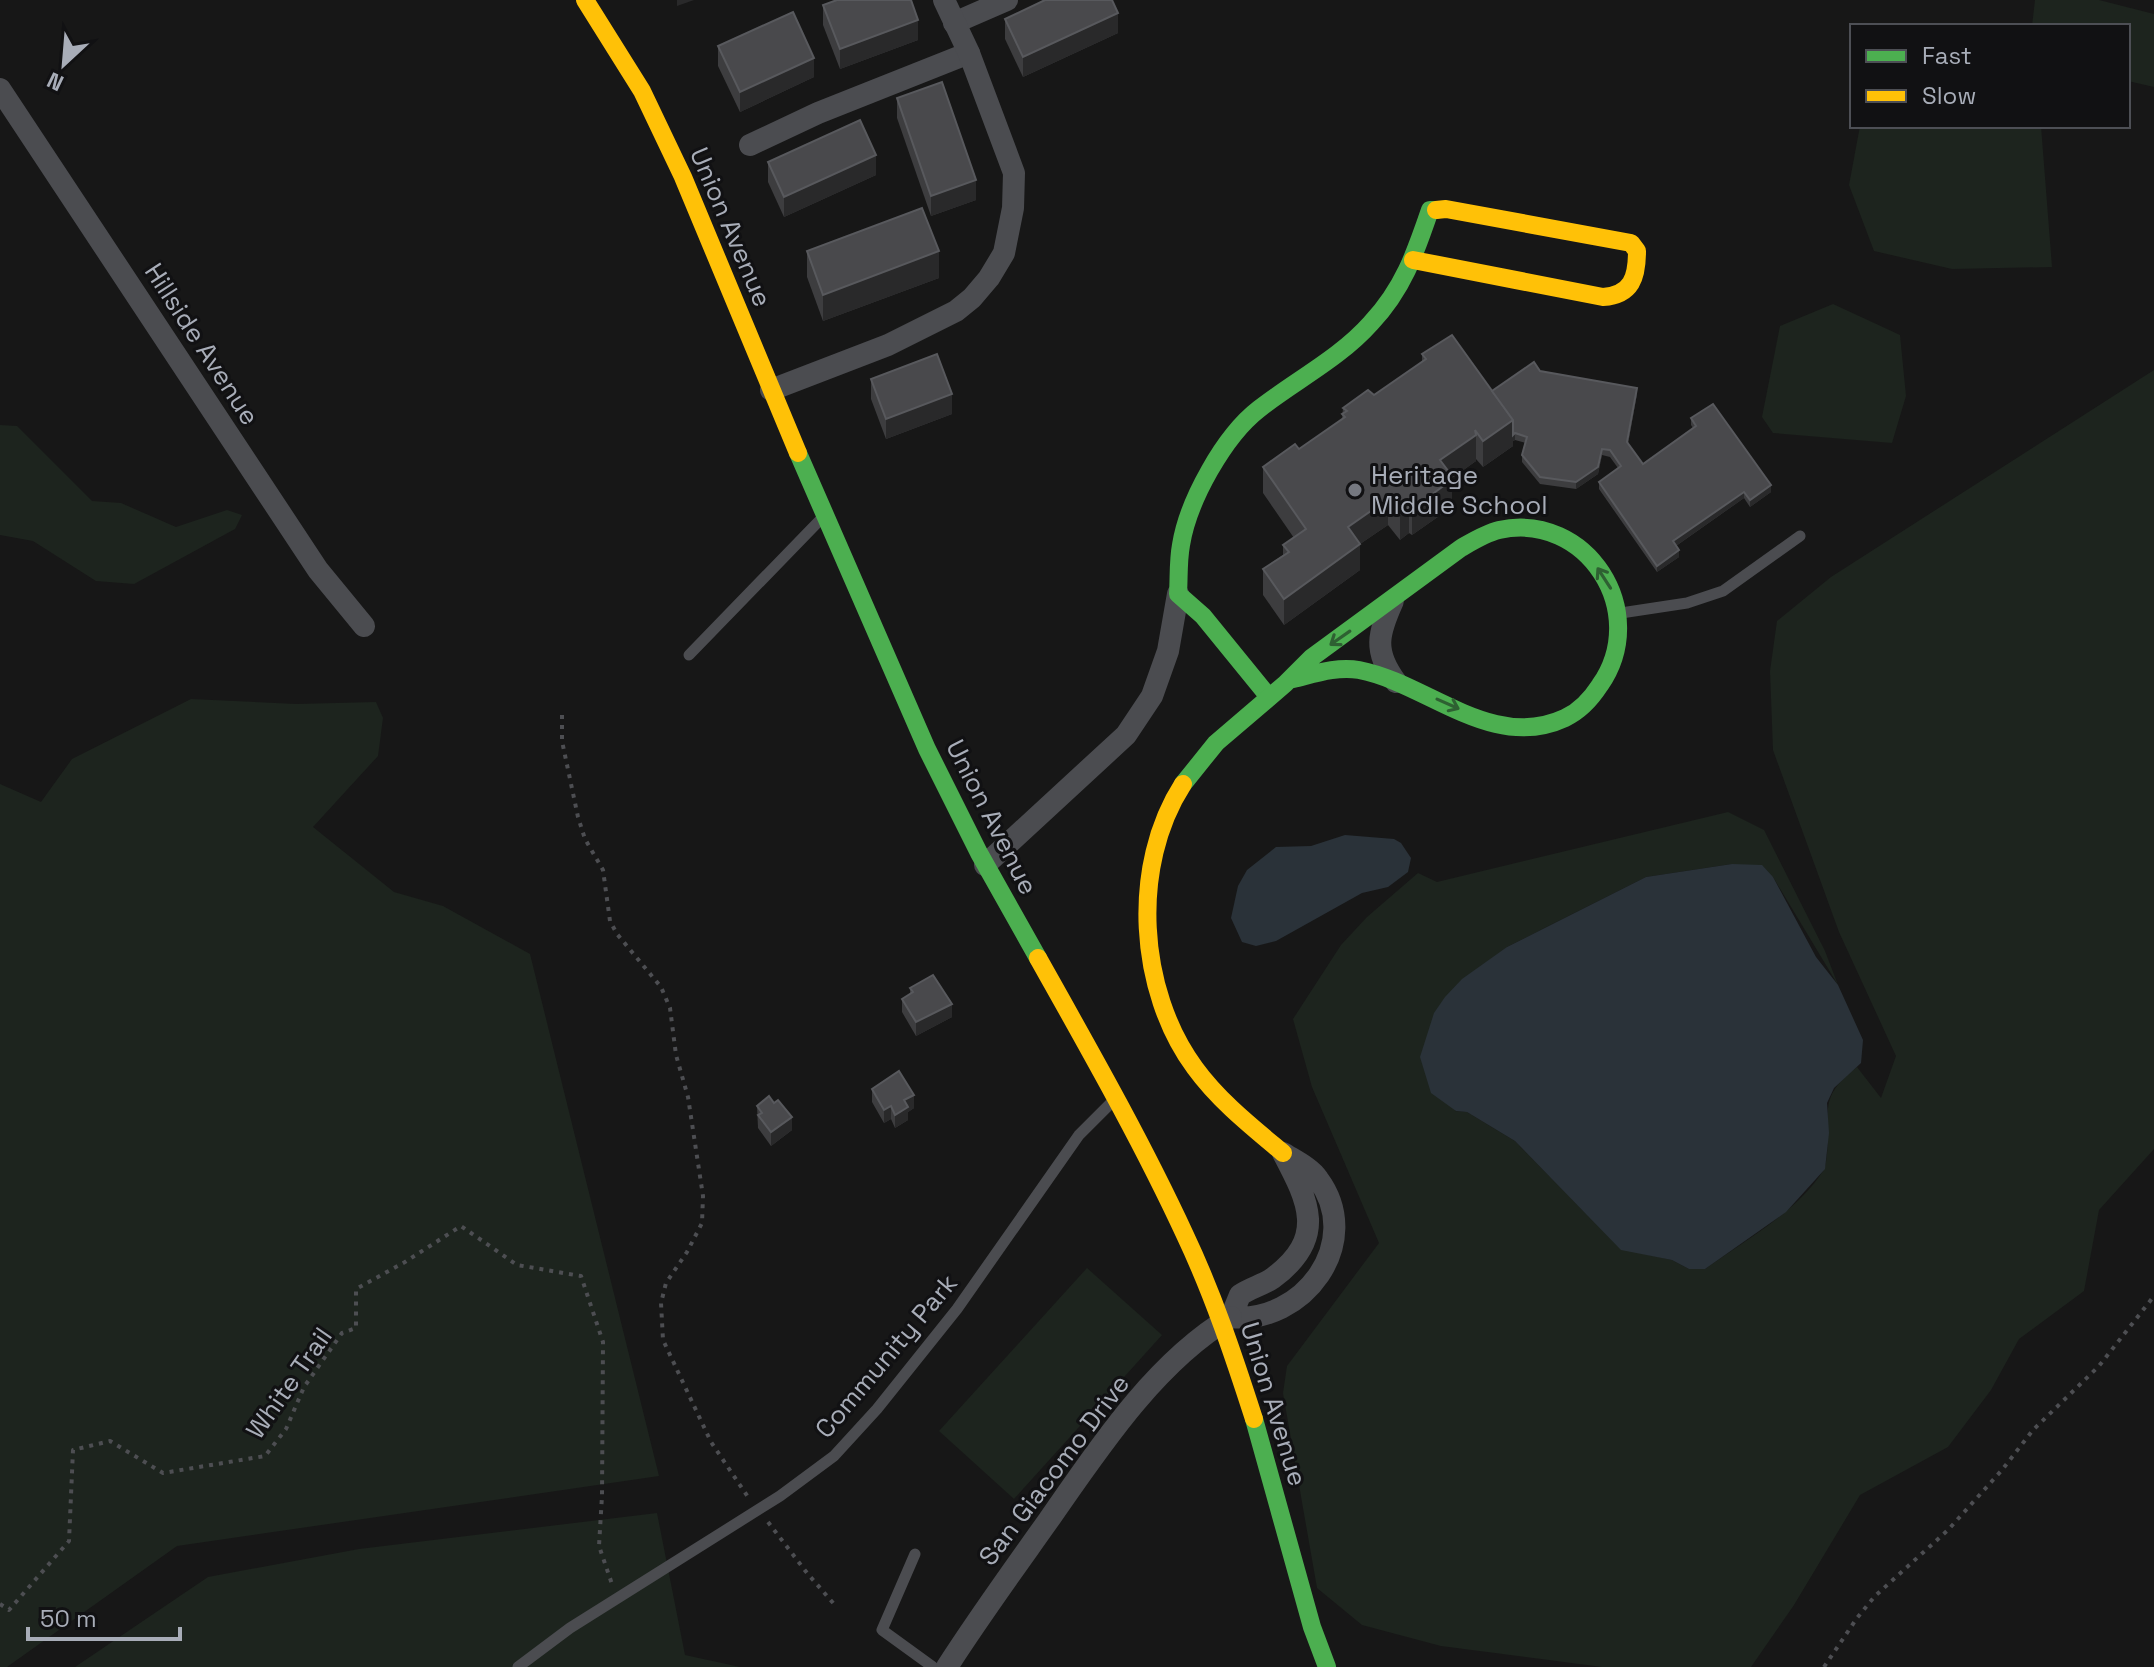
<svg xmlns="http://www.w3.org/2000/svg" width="2154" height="1667" viewBox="0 0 2154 1667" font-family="'Space Grotesk',sans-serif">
	<rect width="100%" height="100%" fill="#171717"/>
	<!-- green -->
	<g fill="#1d241e">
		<polygon points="2035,0 2099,0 2154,14 2154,87 2128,81 2128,26 2032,26"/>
		<polygon points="1860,126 2041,126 2052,267 1952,269 1874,251 1849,185"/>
		<polygon points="1833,304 1900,335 1906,396 1892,443 1773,433 1762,417 1780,326"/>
		<path d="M2154,370V1149L2099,1210L2084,1291L2019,1339L1991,1390L1948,1447L1860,1495L1794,1605L1751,1667H1602L1441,1646L1362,1625L1317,1588L1283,1393L1287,1366L1379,1243L1312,1087L1293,1019L1341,945L1367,917L1418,873L1437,882L1728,812L1764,830L1825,951L1838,985L1773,877L1732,864L1646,877L1507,947L1455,1111L1467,1112L1515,1141L1621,1249L1672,1260L1689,1269H1705C1743,1242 1798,1211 1823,1171C1826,1167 1826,1160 1827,1154C1831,1110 1817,1098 1857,1067L1881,1098L1896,1056L1839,932L1773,750L1770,671L1777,621L1831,577Z"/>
		<polygon points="0,425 17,426 92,501 121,503 176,527 227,510 242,515 235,529 134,584 96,581 33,541 0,535"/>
		<polygon points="191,699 296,704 376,702 383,718 378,756 313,827 394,892 443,906 530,954 659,1476 177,1546 7,1667 0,1667 0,784 41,802 72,759"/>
		<polygon points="1087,1268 1162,1335 1014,1499 939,1431"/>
		<polygon points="657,1513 685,1655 740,1667 75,1667 208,1577 359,1549"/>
	</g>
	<!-- water -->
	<g fill="#2a3239">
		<polygon points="1345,835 1394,839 1401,843 1411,858 1408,872 1388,887 1362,893 1276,941 1256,946 1242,942 1231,918 1238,886 1247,870 1276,847 1311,846"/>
		<polygon points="1732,864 1762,865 1773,877 1816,957 1838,985 1863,1040 1861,1063 1834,1088 1827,1103 1829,1133 1825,1169 1786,1212 1705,1269 1689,1269 1672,1260 1621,1250 1515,1141 1467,1112 1456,1111 1431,1093 1420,1057 1434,1013 1445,997 1462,979 1507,947 1646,877"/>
	</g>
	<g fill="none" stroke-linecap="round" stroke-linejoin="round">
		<!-- path -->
		<g stroke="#4d4e52" stroke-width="4" stroke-dasharray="4 6" stroke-linecap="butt">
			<polyline points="562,715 562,741 578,817 585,839 603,870 610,921 617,934 661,987 670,1008 676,1055 688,1097 703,1196 702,1223 687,1252 666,1283 661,1303 663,1340 711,1442 750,1500"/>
			<polyline points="768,1522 807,1573 834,1604"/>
			<polyline points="0,1604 9,1610 69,1541 73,1450 110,1441 163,1473 265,1456 286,1429 304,1387 342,1333 356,1328 356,1289 405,1262 461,1226 517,1265 581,1276 603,1342 602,1496 599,1546 613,1587"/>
			<polyline points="1824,1667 1857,1618 1875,1596 1948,1530 2002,1470 2033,1430 2099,1366 2154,1296"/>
		</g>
		<!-- lane -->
		<g stroke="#4b4c50" stroke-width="11">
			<polyline points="1621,613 1687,603 1723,591 1800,536"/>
			<polyline points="689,655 821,519"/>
			<polyline points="915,1554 882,1630 933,1667"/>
			<polyline points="518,1667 570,1628 780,1496 834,1456 877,1409 957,1309 1079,1135 1113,1101"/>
		</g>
		<!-- street -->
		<g stroke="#4b4c50" stroke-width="22">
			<polyline points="954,23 1007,0"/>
			<polyline points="0,89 318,570 364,626"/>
			<polyline points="750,145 818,113 969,53"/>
			<polyline points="771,390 888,345 956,311 972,298 989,278 1004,253 1013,208 1014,173 969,53 944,0"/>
			<path d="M1393,601C1378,634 1373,651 1396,682"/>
			<polyline points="985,865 1126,735 1152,696 1168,651 1178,594"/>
			<path d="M1283,1153C1294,1160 1311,1168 1318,1179C1365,1242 1303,1325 1231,1317L1240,1295C1250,1288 1263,1285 1273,1278C1327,1238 1309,1202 1283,1153Z"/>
			<path d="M947,1667C979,1617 1014,1569 1048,1521C1098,1449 1155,1362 1231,1317"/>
		</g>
		<!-- fast -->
		<g stroke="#4caf50" stroke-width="18">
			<polyline points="798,453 927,749 979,853 1038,958"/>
			<path d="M1269,697L1203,616L1178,594C1179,578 1178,561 1181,545C1188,501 1224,436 1259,409C1296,380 1340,358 1371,323C1403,289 1415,254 1430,210H1436"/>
			<path d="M1183,784L1216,743L1285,684L1311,658L1461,548C1473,541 1486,533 1499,530C1587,511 1651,612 1600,685C1591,699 1580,711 1565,718C1492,752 1427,683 1359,670C1337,666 1314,674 1293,679"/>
			<polyline points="1254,1419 1312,1627 1327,1667"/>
		</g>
		<!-- slow -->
		<g stroke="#ffc107" stroke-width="18">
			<polyline points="585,0 642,91 683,177 798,453"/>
			<path d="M1413,260L1603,297C1632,295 1637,277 1637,251L1631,243L1446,209L1436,210"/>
			<path d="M1183,784C1130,866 1138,991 1195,1068C1219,1101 1252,1127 1283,1153"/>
			<path d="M1038,958C1089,1049 1141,1140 1185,1235C1213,1294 1234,1357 1254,1419"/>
		</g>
	</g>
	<!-- wall -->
	<g fill="#3d3d3f">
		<polygon points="823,5 918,40 840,69 823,25"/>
		<polygon points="1005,19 1118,33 1023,77 1005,39"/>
		<polygon points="718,46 814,77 740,112 718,66"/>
		<polygon points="897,98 976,200 931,216 897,118"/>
		<polygon points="768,162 876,175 784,217 768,182"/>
		<polygon points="807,251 939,278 823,321 807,277"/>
		<polygon points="1422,354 1492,391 1540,371 1637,394 1628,444 1643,464 1693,428 1691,425 1691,418 1771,492 1750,507 1744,498 1676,546 1679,557 1657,572 1599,489 1599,482 1618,468 1610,457 1602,455 1598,474 1576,489 1540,484 1522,462 1522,455 1526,443 1515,440 1513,441 1513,446 1483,467 1476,459 1476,461 1452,478 1452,503 1442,510 1442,514 1412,535 1409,533 1400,540 1388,525 1360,544 1360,570 1284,625 1263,595 1263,569 1283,555 1283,545 1294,538 1263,493 1263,467 1299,449 1342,419 1343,408 1374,395 1422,362"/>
		<polygon points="871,379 952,414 886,439 871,399"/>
		<polygon points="910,988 952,1017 916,1036 902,1012 902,999 910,994"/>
		<polygon points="872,1089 914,1108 908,1112 908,1120 895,1128 891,1119 884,1123 872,1102"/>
		<polygon points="757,1106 792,1130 771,1146 758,1128"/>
	</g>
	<!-- shaded-wall -->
	<g fill="#29292a">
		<polygon points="677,0 694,0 677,6"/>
		<polygon points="1118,13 1118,33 1023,77 1023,57"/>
		<polygon points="918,20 918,40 840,69 840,49"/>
		<polygon points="814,58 814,77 740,112 740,92"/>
		<polygon points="876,155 876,175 784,217 784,197"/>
		<polygon points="976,180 976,200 931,216 931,196"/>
		<polygon points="939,251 939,278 823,321 823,295"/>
		<polygon points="1637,388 1637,394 1627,449 1627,442"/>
		<polygon points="952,394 952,414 886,439 886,419"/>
		<polygon points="1513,420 1515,433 1515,440 1513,441 1513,446 1483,467 1483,441"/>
		<polygon points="1476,435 1476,461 1452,478 1452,503 1442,510 1442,514 1412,535 1412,509 1440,460"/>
		<polygon points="1602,449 1602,455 1598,474 1576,489 1576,482"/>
		<polygon points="1771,485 1771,492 1750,507 1750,500"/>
		<polygon points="1744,492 1744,498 1673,548 1673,541"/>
		<polygon points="1388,499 1388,525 1360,544 1360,570 1284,625 1284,599 1348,527"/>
		<polygon points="1409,507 1409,533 1400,540 1400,514"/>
		<polygon points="1679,550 1679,557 1657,572 1657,566"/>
		<polygon points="952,1004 952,1017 916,1036 916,1022"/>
		<polygon points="914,1095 914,1108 908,1112 908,1120 895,1128 895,1115 904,1100"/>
		<polygon points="891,1106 891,1119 884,1123 884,1110"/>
		<polygon points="792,1117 792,1130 771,1146 771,1132"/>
	</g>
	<!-- building -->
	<g fill="#49494c" stroke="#58595d" stroke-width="2">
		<polygon points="837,0 911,0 918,20 840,49 823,5"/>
		<polygon points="1045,0 1112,0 1118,13 1023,57 1005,19"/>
		<polygon points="793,12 814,58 740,92 718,46"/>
		<polygon points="942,82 976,180 931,196 897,98"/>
		<polygon points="860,120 876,155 784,197 768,162"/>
		<polygon points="922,208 939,251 823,295 807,251"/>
		<polygon points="1452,335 1513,420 1483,441 1475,430 1476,435 1440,460 1452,476 1439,485 1442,487 1412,509 1409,507 1400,514 1388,499 1348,527 1360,544 1284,599 1263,569 1289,552 1283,545 1306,529 1263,467 1295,444 1299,449 1345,417 1342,414 1347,411 1343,408 1368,390 1374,395 1426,359 1422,354"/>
		<polygon points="937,354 952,394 886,419 871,379"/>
		<polygon points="1534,362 1540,371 1637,388 1627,442 1643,464 1696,426 1691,418 1713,404 1771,485 1750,500 1744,492 1673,541 1679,550 1657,566 1599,482 1621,466 1610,450 1602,449 1598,467 1576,482 1540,477 1522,455 1527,437 1515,433 1513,435 1513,420 1492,391"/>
		<polygon points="933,975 952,1004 916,1022 902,999 913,992 910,988"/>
		<polygon points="899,1071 914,1095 904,1100 908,1107 895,1115 891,1106 884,1110 872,1089"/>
		<polygon points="769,1096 774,1103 778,1100 792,1117 771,1132 758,1115 762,1113 757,1106"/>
	</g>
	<!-- one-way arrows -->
	<defs><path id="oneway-shaft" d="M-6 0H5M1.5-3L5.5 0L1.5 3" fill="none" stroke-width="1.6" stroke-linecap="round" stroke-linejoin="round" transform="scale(2)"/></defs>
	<g stroke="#2e6032">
		<use href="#oneway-shaft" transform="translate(1604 578) rotate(-123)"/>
		<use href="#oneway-shaft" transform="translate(1340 638) rotate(145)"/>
		<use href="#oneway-shaft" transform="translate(1448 704) rotate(24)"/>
	</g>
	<!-- markers -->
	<circle fill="#757880" stroke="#111113" stroke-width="3" cx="1355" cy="490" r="8"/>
	<g text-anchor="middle" stroke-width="6" stroke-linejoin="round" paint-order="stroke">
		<!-- street labels -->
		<g font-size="26" fill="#a8adb8" stroke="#111113">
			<text transform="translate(731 227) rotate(67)" y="9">Union Avenue</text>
			<text transform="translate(202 344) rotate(57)" y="9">Hillside Avenue</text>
			<text transform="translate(992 817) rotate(63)" y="9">Union Avenue</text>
			<text transform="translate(886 1356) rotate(-50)" y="9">Community Park</text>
			<text transform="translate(289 1383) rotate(-55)" y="9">White Trail</text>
			<text transform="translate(1274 1404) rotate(73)" y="9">Union Avenue</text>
			<text transform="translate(1054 1470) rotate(-53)" y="9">San Giacomo Drive</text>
		</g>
		<!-- poi labels -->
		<g font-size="26" fill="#a8adb8" stroke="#111113" text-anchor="start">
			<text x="1371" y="484">Heritage<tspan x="1371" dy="30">Middle School</tspan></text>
		</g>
	</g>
	<!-- legend -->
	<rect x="1850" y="24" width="280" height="104" fill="#111113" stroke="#4d4f55" stroke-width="2"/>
	<rect x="1866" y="50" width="40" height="12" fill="#4caf50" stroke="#4d4f55" stroke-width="2"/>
	<text x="1922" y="64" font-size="24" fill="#a8adb8">Fast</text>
	<rect x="1866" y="90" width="40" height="12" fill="#ffc107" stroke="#4d4f55" stroke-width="2"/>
	<text x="1922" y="104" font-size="24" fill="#a8adb8">Slow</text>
	<!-- north arrow -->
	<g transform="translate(64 64) rotate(206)" stroke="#111113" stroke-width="6" paint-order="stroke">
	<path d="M0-6L14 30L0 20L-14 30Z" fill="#a8adb8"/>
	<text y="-12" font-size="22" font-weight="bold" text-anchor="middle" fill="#a8adb8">N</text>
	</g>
	<!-- scale -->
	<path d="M28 1627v12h152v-12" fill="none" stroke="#a8adb8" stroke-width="4"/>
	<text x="40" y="1627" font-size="24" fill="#a8adb8" stroke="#111113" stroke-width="6" paint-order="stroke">50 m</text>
</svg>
